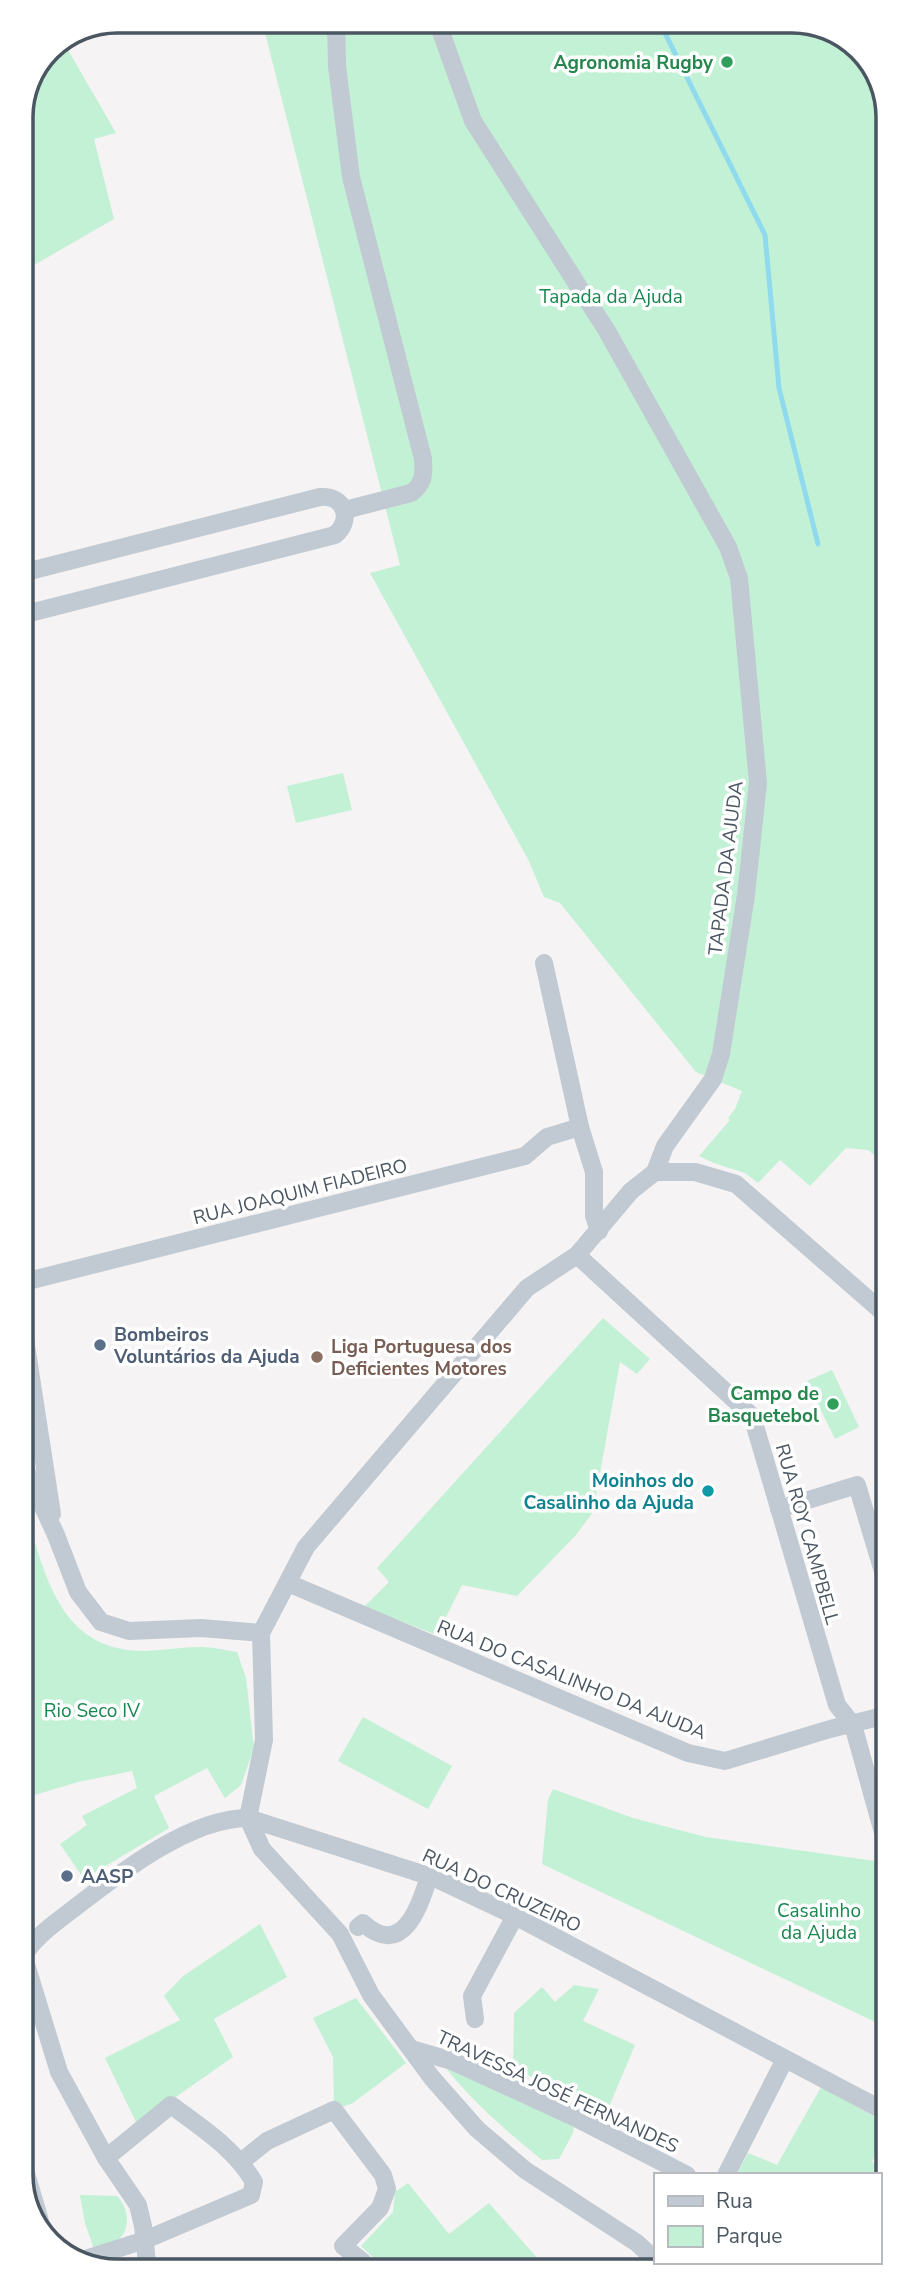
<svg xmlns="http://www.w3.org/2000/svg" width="909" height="2292" viewBox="0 0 909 2292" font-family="'Nunito Sans',sans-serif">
	<rect width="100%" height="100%" fill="#f5f3f3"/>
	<!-- green -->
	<g fill="#c3f1d5">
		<polygon points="262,21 798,21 851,41 883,87 886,1164 868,1150 846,1148 810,1186 780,1160 758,1183 745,1173 714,1163 699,1156 730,1120 728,1118 735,1109 742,1091 696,1072 560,903 544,897 528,859 370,573 400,565"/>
		<polygon points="64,43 116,133 94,139 114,219 22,272 21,112 50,49"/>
		<polygon points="343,773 352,810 296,823 287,786"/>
		<polygon points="603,1318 650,1359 637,1374 620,1362 593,1512 576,1535 517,1596 462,1585 437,1635 364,1607 389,1582 377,1568"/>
		<polygon points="832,1370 859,1427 835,1439 807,1381"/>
		<path d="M24,1506C45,1573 58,1652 146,1651C164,1650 182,1647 200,1647C212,1647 225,1650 237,1652L246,1678L254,1748L241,1785L225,1798L207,1768L154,1796L169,1828L84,1879L60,1844L87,1825L82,1816L137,1788L132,1771L78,1782L25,1798Z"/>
		<polygon points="363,1717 452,1766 428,1809 338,1761"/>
		<polygon points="553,1789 633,1818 706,1837 875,1861 887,1868 888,2028 542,1864 548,1800"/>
		<polygon points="260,1924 287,1977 214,2019 233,2057 137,2124 105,2058 180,2020 164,1996 182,1977"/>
		<polygon points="574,1985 599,1989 583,2021 635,2045 608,2109 513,2069 514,2013 542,1987 555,2002"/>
		<polygon points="356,1998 406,2063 353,2103 334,2110 333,2057 313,2018"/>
		<path d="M445,2067L574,2117L573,2133L559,2159L542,2160C505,2130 475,2104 445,2067Z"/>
		<polygon points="821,2087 888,2124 888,2131 872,2162 888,2169 879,2201 879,2175 736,2175 748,2153 777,2165"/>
		<polygon points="408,2183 449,2234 489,2203 546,2268 385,2269 361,2246 393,2212 395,2192"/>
		<path d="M80,2195L117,2196C129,2208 132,2231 116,2241C110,2245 101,2246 94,2249L85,2223Z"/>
		<polygon points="118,2254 123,2271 111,2271 89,2262"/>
		<polygon points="685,2262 827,2262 822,2266 685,2267 683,2265"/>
	</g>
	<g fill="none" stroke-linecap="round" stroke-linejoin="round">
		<!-- stream -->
		<polyline stroke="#90daee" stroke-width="5" points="659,21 765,235 779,388 818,544"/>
		<!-- minor -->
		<g stroke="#c1cad2" stroke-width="18">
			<path d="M336,21L337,66L351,177L423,459C424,474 424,484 411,493L345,510"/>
			<path d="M22,573L320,497C345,495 353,520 335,535L22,615"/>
			<polyline points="544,963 580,1127 594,1172 594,1216 599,1231"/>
			<polyline points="655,1172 695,1172 736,1184 886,1315"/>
			<polyline points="577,1255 752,1416 837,1705 853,1725 887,1847"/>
			<polyline points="24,1282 525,1156 547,1137 580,1127"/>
			<polyline points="24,1332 52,1514"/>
			<polyline points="24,1466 56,1535 78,1592 101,1622 129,1631 201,1628 261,1633"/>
			<polyline points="779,1509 857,1485 887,1585"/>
			<polyline points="288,1583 688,1753 725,1761 830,1729 887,1715"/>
			<polyline points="248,1818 264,1740 261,1633 306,1547 527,1288 577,1255 631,1191 655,1172 665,1146 713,1079 721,1054 746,895 758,783 739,578 728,547 607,331 473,121 437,21"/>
			<polyline points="248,1818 262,1849 340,1934 371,1995 432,2078 477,2129 525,2170 637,2243 655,2260"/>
			<path d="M358,1927L363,1923C402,1959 420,1907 429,1876"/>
			<path d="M25,1953C39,1933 58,1921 77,1906C121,1872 191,1818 248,1818L435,1878L515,1916L888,2113"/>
			<polyline points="25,1961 59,2072 106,2158 138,2205 143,2226 147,2263"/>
			<polyline points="475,2019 472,1996 515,1916"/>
			<polyline points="411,2049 452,2061 574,2117 687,2175"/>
			<polyline points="242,2161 267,2141 334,2110 383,2175 387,2189 380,2208 343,2246 363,2262 356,2269"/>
			<polyline points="26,2173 42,2228"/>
			<polyline points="726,2175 785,2059"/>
			<path d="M82,2260L145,2240L251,2195L254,2182C234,2148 202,2128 171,2105L106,2158"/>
		</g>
	</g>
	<!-- markers -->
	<g fill="#2e9e5b" stroke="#fff" stroke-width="2.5">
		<circle cx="727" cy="62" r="7"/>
		<circle cx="833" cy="1404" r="7"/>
	</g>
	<g fill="#5c6f8a" stroke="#fff" stroke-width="2.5">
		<circle cx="100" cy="1345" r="7"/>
		<circle cx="67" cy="1876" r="7"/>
	</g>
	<circle fill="#8d6e63" stroke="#fff" stroke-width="2.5" cx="317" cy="1357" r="7"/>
	<circle fill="#0f9aa8" stroke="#fff" stroke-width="2.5" cx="708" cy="1491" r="7"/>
	<g text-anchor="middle" stroke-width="7" stroke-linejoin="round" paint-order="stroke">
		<!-- leisure labels -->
		<g font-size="19" font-weight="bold" fill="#27864d" stroke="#fff" text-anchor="end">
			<text x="713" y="69">Agronomia Rugby</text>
			<text x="819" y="1400">Campo de<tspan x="819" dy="22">Basquetebol</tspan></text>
		</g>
		<!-- park labels -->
		<g font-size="19" fill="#17864f" stroke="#fff">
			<text x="611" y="303">Tapada da Ajuda</text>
			<text x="92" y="1717">Rio Seco IV</text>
			<text x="819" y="1917">Casalinho<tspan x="819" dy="22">da Ajuda</tspan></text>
		</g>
		<!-- street labels -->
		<g font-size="19" fill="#4a5661" stroke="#fff">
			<text transform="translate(725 868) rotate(-83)" y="7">TAPADA DA AJUDA</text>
			<text transform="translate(300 1191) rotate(-14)" y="7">RUA JOAQUIM FIADEIRO</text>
			<text transform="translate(808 1534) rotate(74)" y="7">RUA ROY CAMPBELL</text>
			<text transform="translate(572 1679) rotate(22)" y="7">RUA DO CASALINHO DA AJUDA</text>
			<text transform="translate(502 1890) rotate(25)" y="7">RUA DO CRUZEIRO</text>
			<text transform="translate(558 2091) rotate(25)" y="7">TRAVESSA JOSÉ FERNANDES</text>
		</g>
		<!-- service labels -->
		<g font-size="19" font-weight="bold" fill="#4e5e75" stroke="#fff" text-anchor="start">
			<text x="114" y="1341">Bombeiros<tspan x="114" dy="22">Voluntários da Ajuda</tspan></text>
			<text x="81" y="1883">AASP</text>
		</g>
		<!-- education labels -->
		<g font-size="19" font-weight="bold" fill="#785e54" stroke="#fff" text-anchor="start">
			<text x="331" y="1353">Liga Portuguesa dos<tspan x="331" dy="22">Deficientes Motores</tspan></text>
		</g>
		<!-- culture labels -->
		<g font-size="19" font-weight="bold" fill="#0d838f" stroke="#fff" text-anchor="end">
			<text x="694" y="1487">Moinhos do<tspan x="694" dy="22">Casalinho da Ajuda</tspan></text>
		</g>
	</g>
	<!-- crop -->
	<path d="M0 0H909V2292H0ZM117 33H792A84 84 0 0 1 876 117V2175A84 84 0 0 1 792 2259H117A84 84 0 0 1 33 2175V117A84 84 0 0 1 117 33Z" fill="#fff" fill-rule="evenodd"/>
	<path fill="none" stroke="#4a5661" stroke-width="3.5" d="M117 33H792A84 84 0 0 1 876 117V2175A84 84 0 0 1 792 2259H117A84 84 0 0 1 33 2175V117A84 84 0 0 1 117 33Z"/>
	<!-- legend -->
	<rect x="654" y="2173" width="228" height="91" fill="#ffffff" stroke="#b7bbc0" stroke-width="2"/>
	<rect x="668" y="2196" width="35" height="10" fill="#c1cad2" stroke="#b7bbc0" stroke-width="2"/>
	<text x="716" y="2208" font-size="21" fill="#4a5661">Rua</text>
	<rect x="668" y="2226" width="35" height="21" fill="#c3f1d5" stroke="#b7bbc0" stroke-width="2"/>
	<text x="716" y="2243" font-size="21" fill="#4a5661">Parque</text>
</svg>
